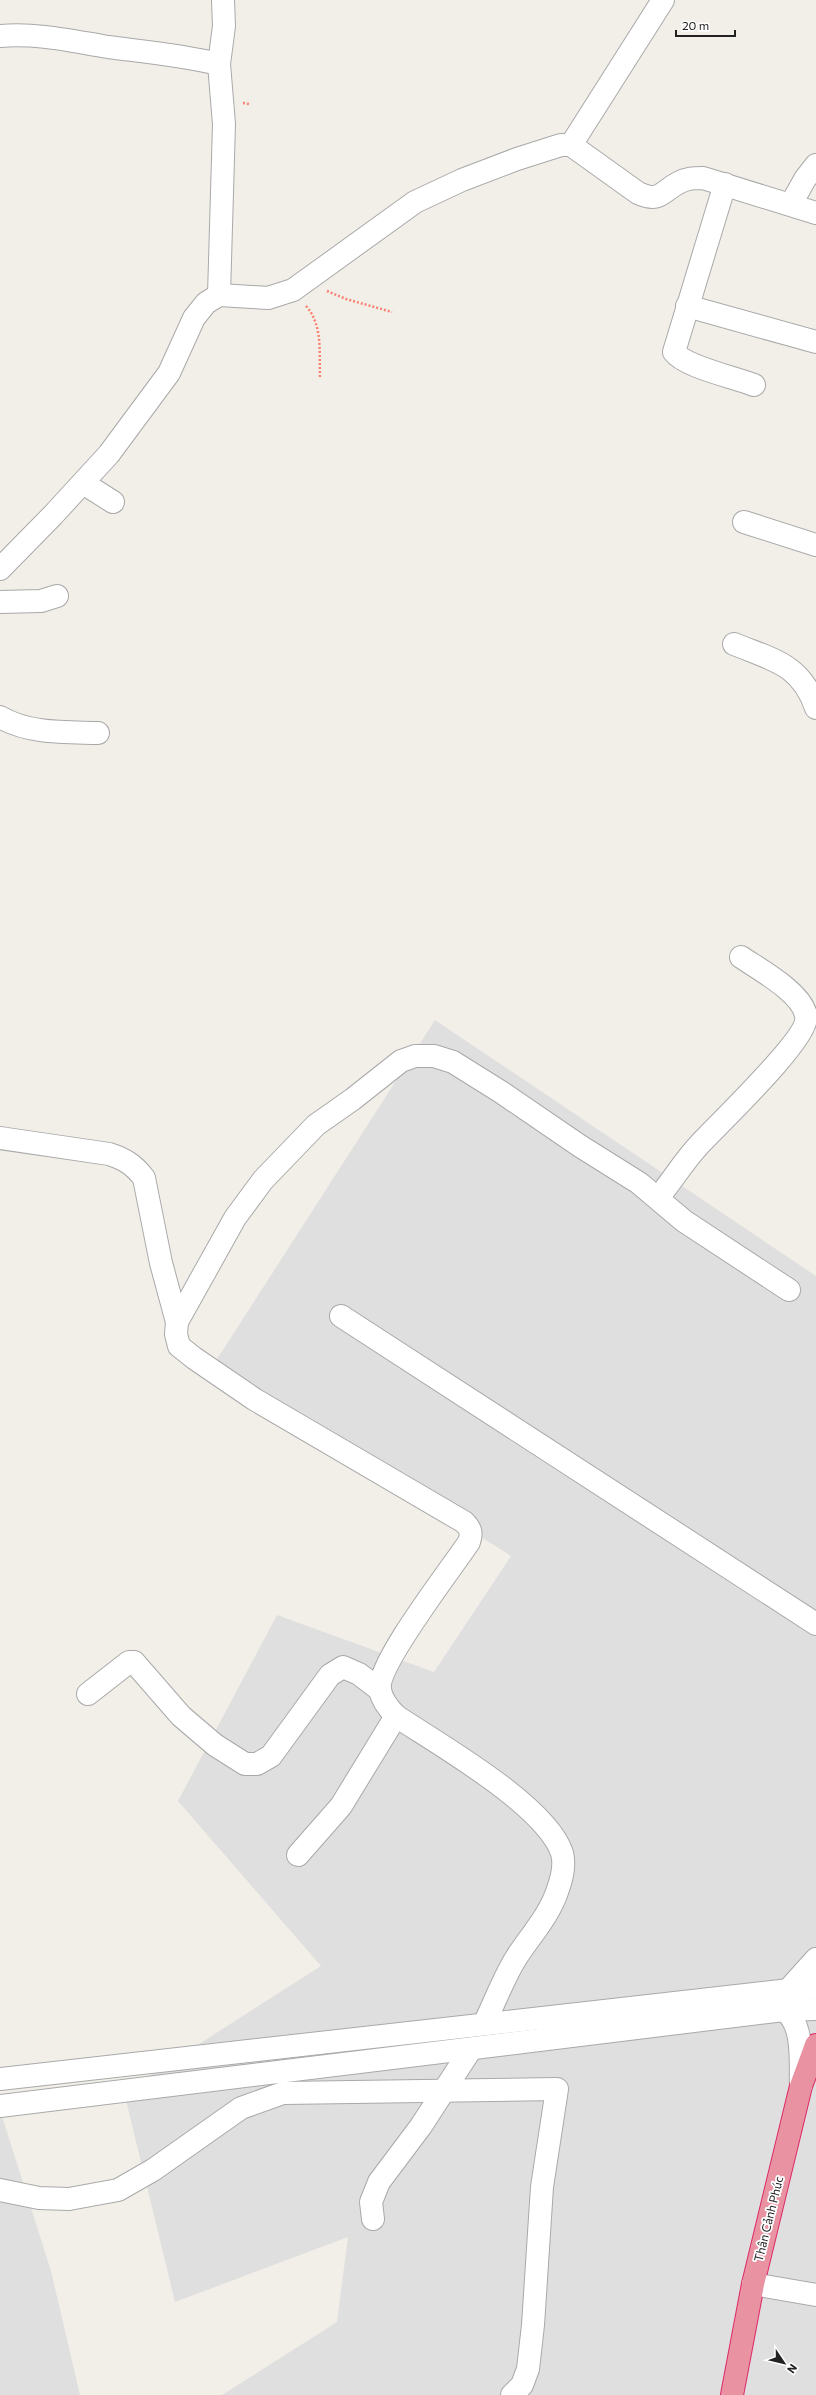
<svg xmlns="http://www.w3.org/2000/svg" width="816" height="2395" viewBox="0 0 816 2395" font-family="Commissioner,sans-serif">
	<rect width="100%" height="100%" fill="#f2efe9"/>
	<!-- residential -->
	<g fill="#e0dfdf">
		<polygon points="435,1020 816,1276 816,2395 222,2395 337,2322 348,2237 175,2302 124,2092 321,1966 178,1801 277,1615 434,1672 511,1556 212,1367"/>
		<polygon points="0,2110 51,2271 80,2395 0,2395"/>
	</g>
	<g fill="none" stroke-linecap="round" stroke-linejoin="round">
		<defs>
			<g id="minor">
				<path d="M0,36C39,33 71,41 108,47C147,52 181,55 219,64"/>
				<polyline points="571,145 663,0"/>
				<path d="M725,184L674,352C685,367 734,377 754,385"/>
				<polyline points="791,204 805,179 816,165"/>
				<polyline points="219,295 224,124 219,64 224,26 223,0"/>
				<polyline points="687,306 816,342"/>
				<polyline points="83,483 113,502"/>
				<polyline points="744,522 816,545"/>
				<path d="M0,569L53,515L109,454L169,373L194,318L206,303L219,295L268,298L293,290L415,202L462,180L517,159L561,145H571L638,193C660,203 661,192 678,183C687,178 694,178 703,178L816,213"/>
				<polyline points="0,602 41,601 57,596"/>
				<path d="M734,644C773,660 801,664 816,708"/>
				<path d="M0,717C29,734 65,732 98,733"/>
				<path d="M0,1138L109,1154C125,1159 134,1165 144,1178L161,1263L177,1322"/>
				<path d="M658,1198C672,1181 684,1161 699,1145C717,1125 811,1037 806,1015C801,992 760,970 741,957"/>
				<polyline points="341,1316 816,1624"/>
				<polyline points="88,1694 129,1662 134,1662 181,1716 215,1745 245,1764 257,1764 271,1756 330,1675 343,1667 359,1674 380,1690"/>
				<polyline points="298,1855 341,1806 396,1716"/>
				<polyline points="789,1989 816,1959"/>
				<path d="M784,2010C805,2025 800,2063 801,2086"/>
				<path d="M484,2024C495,2002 503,1979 516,1958C530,1936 550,1915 558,1889C562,1878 565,1864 562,1853C546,1805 438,1744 396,1716C389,1709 382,1701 380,1690C376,1665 452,1568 469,1542C472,1533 471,1529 464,1522L254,1399L194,1358L179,1346L176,1334L177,1322L235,1218L263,1180L316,1125L353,1099L401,1061L415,1056H434L453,1062L501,1092L580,1146L639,1183L684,1221L789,1290"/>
				<polyline points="0,2079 816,1987"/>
				<polyline points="0,2106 784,2010 816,2009"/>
				<polyline points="0,2190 39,2198 69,2199 118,2190 153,2170 241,2108 283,2093 557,2089 542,2187 533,2325 528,2369 522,2385 512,2395"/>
				<polyline points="373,2219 371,2202 379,2182 421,2126 471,2049"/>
				<polyline points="753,2284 816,2295"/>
			</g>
			<polyline id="highway" points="732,2395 753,2284 801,2086 816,2045"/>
		</defs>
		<!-- minor casing -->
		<use href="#minor" stroke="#a9a9a9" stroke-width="24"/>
		<!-- highway casing -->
		<use href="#highway" stroke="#dc2a67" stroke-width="24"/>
		<!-- path -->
		<g stroke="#fa8072" stroke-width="2.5" stroke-dasharray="2 2" stroke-linecap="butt">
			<polyline points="243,103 249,104"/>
			<polyline points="327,291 346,299 392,312"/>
			<path d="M306,306C323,325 319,352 320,377"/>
		</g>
		<!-- minor -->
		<use href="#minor" stroke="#fff" stroke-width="22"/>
		<!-- highway -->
		<use href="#highway" stroke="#e892a2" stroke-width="22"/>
	</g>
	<g text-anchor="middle" stroke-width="3.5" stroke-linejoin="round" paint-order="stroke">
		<!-- street labels -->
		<g font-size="12" fill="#222" stroke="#fff">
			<text transform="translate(769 2219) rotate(-76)" y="4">Thân Cảnh Phúc</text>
		</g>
	</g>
	<!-- north arrow -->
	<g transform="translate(784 2363) rotate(125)" stroke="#ffffff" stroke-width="3" paint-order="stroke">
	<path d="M0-3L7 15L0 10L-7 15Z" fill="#222222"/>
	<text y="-6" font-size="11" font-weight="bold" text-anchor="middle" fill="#222222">N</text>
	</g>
	<!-- scale -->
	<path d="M676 30v6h59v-6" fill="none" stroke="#222222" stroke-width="2"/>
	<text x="682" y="30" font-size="12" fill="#222222" stroke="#ffffff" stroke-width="3" paint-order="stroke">20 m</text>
</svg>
